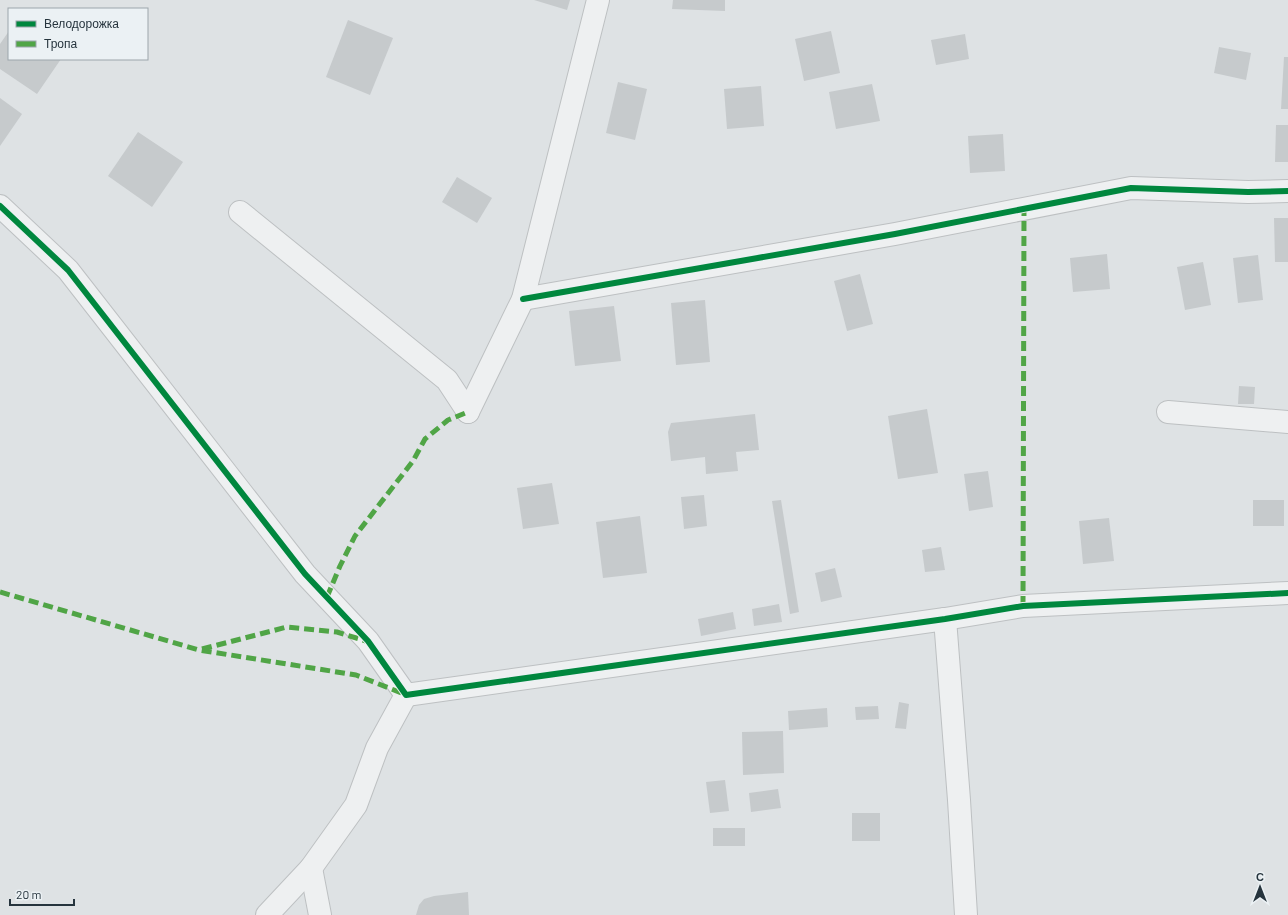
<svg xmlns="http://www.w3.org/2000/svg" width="1288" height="915" viewBox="0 0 1288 915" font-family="Barlow,sans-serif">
	<rect width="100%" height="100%" fill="#dee2e4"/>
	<!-- building -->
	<g fill="#c6cacc">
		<polygon points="534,0 570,0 567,10"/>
		<polygon points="673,0 725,0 725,11 672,9"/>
		<polygon points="348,20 393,38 370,95 326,77"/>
		<polygon points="9,31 9,59 61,59 37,94 0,69 0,44"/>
		<polygon points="831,31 840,73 804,81 795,39"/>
		<polygon points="965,34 969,59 936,65 931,40"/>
		<polygon points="1219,47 1251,53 1246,80 1214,73"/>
		<polygon points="1284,57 1288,57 1288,109 1281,109"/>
		<polygon points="618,82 647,89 635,140 606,133"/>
		<polygon points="872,84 880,121 836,129 829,92"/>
		<polygon points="761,86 764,126 727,129 724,89"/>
		<polygon points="0,98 22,114 0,146"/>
		<polygon points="1276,125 1288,125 1288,162 1275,162"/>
		<polygon points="138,132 183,162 152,207 108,176"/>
		<polygon points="1003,134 1005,171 970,173 968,136"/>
		<polygon points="457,177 492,198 477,223 442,202"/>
		<polygon points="1274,218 1288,218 1288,262 1275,262"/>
		<polygon points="1107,254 1110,289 1073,292 1070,258"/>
		<polygon points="1258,255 1263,300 1238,303 1233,258"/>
		<polygon points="1203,262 1211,305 1185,310 1177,267"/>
		<polygon points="860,274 873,324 847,331 834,281"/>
		<polygon points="705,300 710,362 676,365 671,303"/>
		<polygon points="614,306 621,361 575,366 569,311"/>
		<polygon points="1239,386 1255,387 1254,404 1238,404"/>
		<polygon points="927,409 938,473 898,479 888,416"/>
		<polygon points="755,414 759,450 736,452 738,471 706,474 705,457 671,461 668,432 671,423"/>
		<polygon points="988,471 993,507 969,511 964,474"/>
		<polygon points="552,483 559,524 523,529 517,488"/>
		<polygon points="704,495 707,526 684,529 681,497"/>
		<polygon points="781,500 799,612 790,614 772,501"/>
		<rect x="1253" y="500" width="31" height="26"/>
		<polygon points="640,516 647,573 603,578 596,522"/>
		<polygon points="1109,518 1114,561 1083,564 1079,521"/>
		<polygon points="941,547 945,570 925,572 922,550"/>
		<polygon points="835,568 842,597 821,602 815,573"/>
		<polygon points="779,604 782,622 754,626 752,609"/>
		<polygon points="733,612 736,629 701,636 698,619"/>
		<polygon points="899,702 909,704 906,729 895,728"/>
		<polygon points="878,706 879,719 856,720 855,707"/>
		<polygon points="827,708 828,727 789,730 788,711"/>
		<polygon points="783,731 784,773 743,775 742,732"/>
		<polygon points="725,780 729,811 710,813 706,782"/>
		<polygon points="778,789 781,808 751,812 749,793"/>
		<rect x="852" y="813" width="28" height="28"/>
		<rect x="713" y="828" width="32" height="18"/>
		<polygon points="468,892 469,915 416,915 419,905 424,899 434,896"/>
	</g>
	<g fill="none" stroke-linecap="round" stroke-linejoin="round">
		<defs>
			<g id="minor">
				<polyline points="0,206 68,270 305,574 368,641 406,695 945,619 1023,606 1288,593"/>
				<polyline points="240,212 447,380 468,412"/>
				<polyline points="523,299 895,234 1131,188 1248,192 1288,191"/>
				<polyline points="468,412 523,299 598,0"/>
				<polyline points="1168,412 1288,422"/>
				<polyline points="945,619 959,800 966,915"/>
				<polyline points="311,868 320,915"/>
				<polyline points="267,915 311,868 356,805 377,748 406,695"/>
			</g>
		</defs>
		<!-- minor casing -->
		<use href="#minor" stroke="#bdc0c2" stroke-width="24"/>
		<!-- minor -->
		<use href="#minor" stroke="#eef0f1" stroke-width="22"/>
		<!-- quiet -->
		<g stroke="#50a546" stroke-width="5" stroke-dasharray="10 5" stroke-linecap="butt">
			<polyline points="0,592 199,650 356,675 404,694"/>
			<polyline points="327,597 340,566 355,536 413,461 425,439 448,420 468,412"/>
			<polyline points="1023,606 1024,209"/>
			<polyline points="202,649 287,627 337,632 366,641"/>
		</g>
		<defs>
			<g id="cycleway">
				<polyline points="0,206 68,270 305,574 368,641 406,695 945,619 1023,606 1288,593"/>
				<polyline points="523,299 895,234 1131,188 1248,192 1288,191"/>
			</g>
		</defs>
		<!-- cycleway casing -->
		<use href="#cycleway" stroke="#ebf1f4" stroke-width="8"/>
		<!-- cycleway -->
		<use href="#cycleway" stroke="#00873e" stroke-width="6"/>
	</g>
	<!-- legend -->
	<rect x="8" y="8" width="140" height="52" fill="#ebf1f4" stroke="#9ca5ab"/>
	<rect x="16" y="21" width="20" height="6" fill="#00873e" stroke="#9ca5ab"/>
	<text x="44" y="28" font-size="12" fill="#26343d">Велодорожка</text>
	<rect x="16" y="41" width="20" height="6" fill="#50a546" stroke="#9ca5ab"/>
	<text x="44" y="48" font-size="12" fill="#26343d">Тропа</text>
	<!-- north arrow -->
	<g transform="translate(1260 887)" stroke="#ebf1f4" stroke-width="3" paint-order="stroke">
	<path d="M0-3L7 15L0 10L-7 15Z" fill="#26343d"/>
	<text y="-6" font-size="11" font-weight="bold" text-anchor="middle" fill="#26343d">С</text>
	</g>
	<!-- scale -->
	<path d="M10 899v6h64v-6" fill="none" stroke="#26343d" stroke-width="2"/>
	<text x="16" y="899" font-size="12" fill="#26343d" stroke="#ebf1f4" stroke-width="3" paint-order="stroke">20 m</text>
</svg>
